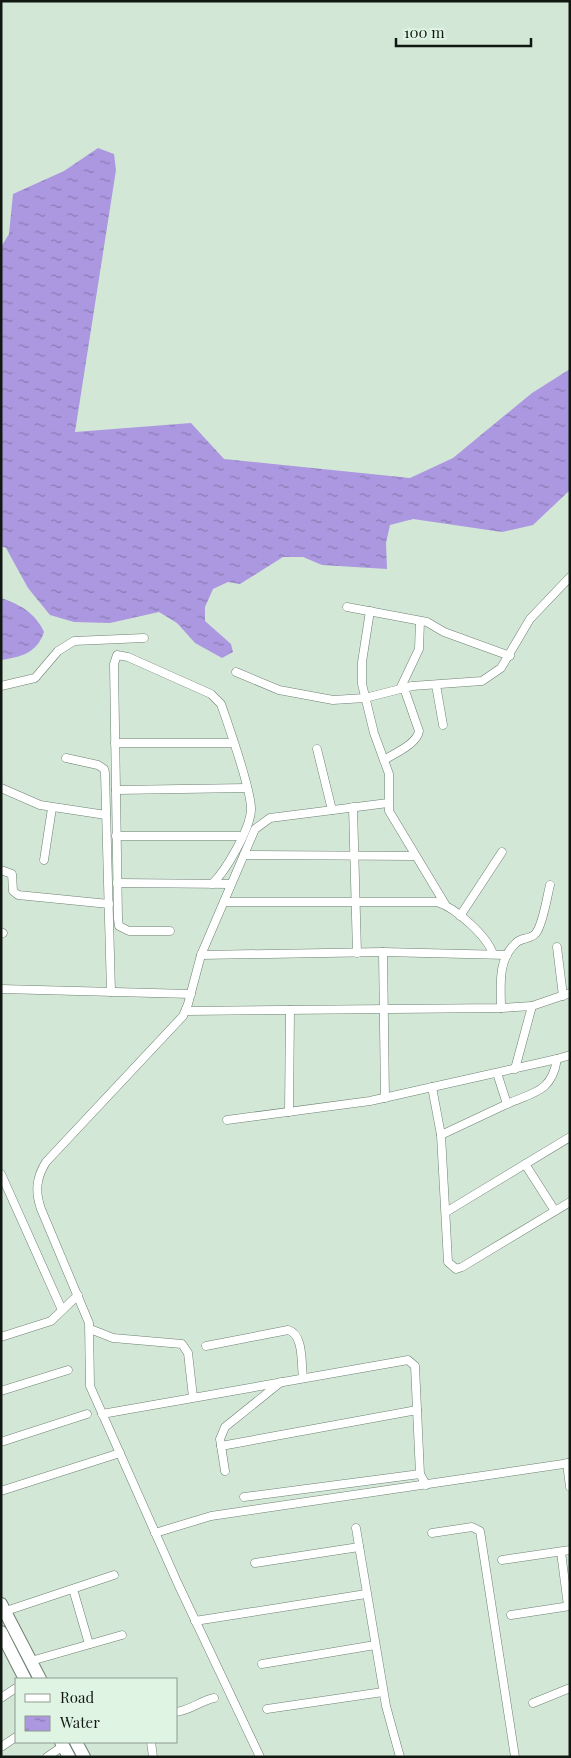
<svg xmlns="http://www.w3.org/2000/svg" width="571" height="1758" viewBox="0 0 571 1758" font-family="'Playfair Display',serif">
	<defs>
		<pattern id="water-ripples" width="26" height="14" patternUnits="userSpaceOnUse" patternTransform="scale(1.25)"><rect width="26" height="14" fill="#ab98e0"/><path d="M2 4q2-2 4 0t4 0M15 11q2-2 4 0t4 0" fill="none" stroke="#8a7bb4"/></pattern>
	</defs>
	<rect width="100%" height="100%" fill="#d3e7d7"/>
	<!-- water -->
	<g fill="url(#water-ripples)">
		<polygon points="98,148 114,154 116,170 75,432 191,423 224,459 410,478 453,458 532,393 570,369 570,490 533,525 502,532 413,519 390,525 386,543 387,569 322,565 303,557 283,557 240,584 228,582 213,589 205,607 205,621 231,644 233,652 222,658 195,643 177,623 159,612 110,623 74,622 50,615 28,588 6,548 1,546 1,247 9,234 13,194 64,171"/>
		<path d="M1,598C21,605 35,613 44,632C37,653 21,657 1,660Z"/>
	</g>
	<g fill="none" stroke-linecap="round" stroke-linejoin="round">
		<defs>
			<g id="minor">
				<polyline points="347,607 427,622 444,632 510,656"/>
				<polyline points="370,611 362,662 362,684 374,733 389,774 389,811 445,904"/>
				<polyline points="236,672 279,690 333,700 365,698 412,686 482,681 501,668 530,619 570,577"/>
				<polyline points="436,685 443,725"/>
				<polyline points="1,686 35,678 58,651 74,641 144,638"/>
				<polyline points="400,689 419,649 420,621"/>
				<polyline points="115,743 233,743"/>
				<polyline points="317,749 332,810"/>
				<polyline points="66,758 98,765 104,769 105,773 111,992"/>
				<path d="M384,760C395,753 417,744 419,731L404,688"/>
				<polyline points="1,788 40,805 106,815"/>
				<polyline points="116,790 247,788"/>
				<polyline points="353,807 357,953"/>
				<polyline points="116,836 242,836"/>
				<polyline points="244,855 415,856"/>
				<polyline points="44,860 52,808"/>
				<polyline points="1,870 12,874 13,891 18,895 109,904"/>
				<polyline points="117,883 231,884"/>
				<path d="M224,902H437C456,908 487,936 493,954"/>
				<polyline points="460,916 502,852"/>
				<path d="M170,931H129L119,926L118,919L114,664L117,655L128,657L211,694L221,704C228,724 252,792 251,810C250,829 226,871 212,884"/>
				<polyline points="1,932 3,933"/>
				<polyline points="557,947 563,996"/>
				<polyline points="383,952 385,1098"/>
				<polyline points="201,955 383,952 507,955"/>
				<polyline points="1,989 191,994"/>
				<path d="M501,1008C501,986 497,960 516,943C521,937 531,940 536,933C543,924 547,897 550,885"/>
				<polyline points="186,1011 501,1008 532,1006"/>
				<polyline points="515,1069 532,1006 570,993"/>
				<polyline points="497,1073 507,1104 441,1135 448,1262 456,1269 462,1267 570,1202"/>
				<polyline points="432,1087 441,1135"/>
				<path d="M507,1104C534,1092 552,1092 557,1059"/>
				<polyline points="289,1112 290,1010"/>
				<polyline points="227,1120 370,1101 557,1059 570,1055"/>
				<polyline points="525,1164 555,1211"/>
				<polyline points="1,1174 62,1310"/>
				<polyline points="446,1212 570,1137"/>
				<polyline points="90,1329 113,1338 182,1344 188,1353 193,1397"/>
				<polyline points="1,1337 51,1321 78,1295"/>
				<path d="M206,1346L288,1330C304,1334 301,1364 303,1378"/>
				<polyline points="1,1391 68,1370"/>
				<polyline points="102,1414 408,1360 415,1366 420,1474 426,1485"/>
				<polyline points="1,1442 87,1414"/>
				<polyline points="221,1446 417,1410"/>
				<polyline points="567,1463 570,1487"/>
				<polyline points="225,1471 220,1439 225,1427 281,1382"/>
				<polyline points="1,1491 120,1453"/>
				<polyline points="244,1497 420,1474"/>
				<polyline points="356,1528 386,1706 400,1757"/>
				<polyline points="155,1533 211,1516 570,1463"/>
				<polyline points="432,1533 472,1527 480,1531 515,1757"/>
				<polyline points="561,1552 568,1606"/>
				<polyline points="502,1560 570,1550"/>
				<polyline points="255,1563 359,1547"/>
				<polyline points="73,1589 89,1644"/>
				<polyline points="6,1611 114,1575"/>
				<polyline points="511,1615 570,1606"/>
				<polyline points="195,1621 366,1594"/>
				<polyline points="31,1661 122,1635"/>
				<polyline points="262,1664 375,1645"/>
				<polyline points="1,1698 16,1688"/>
				<polyline points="533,1703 570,1688"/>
				<polyline points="267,1709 383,1692"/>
				<path d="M176,1712C191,1710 200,1701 214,1698"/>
				<polyline points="151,1742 153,1757"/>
				<polyline points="1,1747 16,1737"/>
				<polyline points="47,1757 63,1746"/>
				<path d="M260,1757L178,1584L90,1386L89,1323L41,1209C35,1192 36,1178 46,1162L183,1016L188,1004L201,955L255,829L270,818L388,803"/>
			</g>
			<g id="primary">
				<polyline points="1,1604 40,1679"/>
				<polyline points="1,1632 25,1679"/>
				<polyline points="61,1742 69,1757"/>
				<polyline points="76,1742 84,1757"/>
			</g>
		</defs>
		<!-- minor casing -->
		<use href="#minor" stroke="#6e8072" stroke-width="9"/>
		<!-- primary casing -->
		<use href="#primary" stroke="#6e8072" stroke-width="14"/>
		<!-- minor -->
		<use href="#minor" stroke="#fff" stroke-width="8"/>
		<!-- primary -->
		<use href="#primary" stroke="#fff" stroke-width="12"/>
	</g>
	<!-- border -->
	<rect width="571" height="1758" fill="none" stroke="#111812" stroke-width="5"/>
	<!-- legend -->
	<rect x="15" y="1678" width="162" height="65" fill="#e0f4e4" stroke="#8d9c90"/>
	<rect x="25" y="1694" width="25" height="8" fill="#ffffff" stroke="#8d9c90"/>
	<text x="60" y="1703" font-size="15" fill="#111812">Road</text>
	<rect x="25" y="1716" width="25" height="15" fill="url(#water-ripples)" stroke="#8d9c90"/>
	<text x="60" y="1728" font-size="15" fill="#111812">Water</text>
	<!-- scale -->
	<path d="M396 38v8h135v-8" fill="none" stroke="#111812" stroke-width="2.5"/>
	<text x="404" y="38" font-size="15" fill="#111812" stroke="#e0f4e4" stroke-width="4" paint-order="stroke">100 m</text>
</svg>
